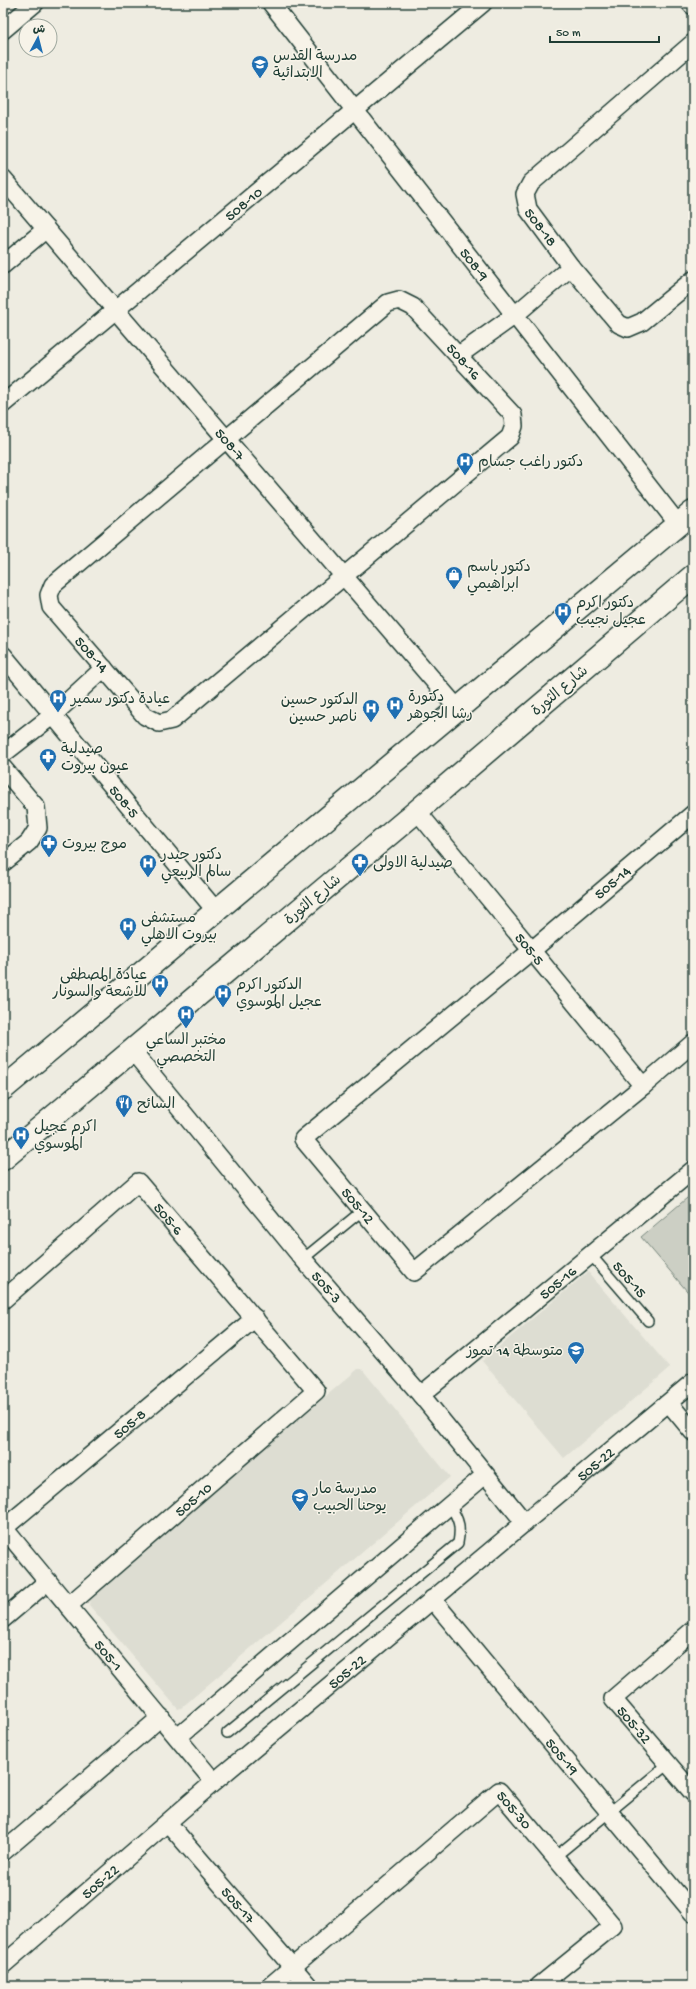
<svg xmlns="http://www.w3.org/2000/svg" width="696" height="1989" viewBox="0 0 696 1989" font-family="'Gochi Hand','Playpen Sans Arabic',sans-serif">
	<rect width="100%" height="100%" fill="#eeece1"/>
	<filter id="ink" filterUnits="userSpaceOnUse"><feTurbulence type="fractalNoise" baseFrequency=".025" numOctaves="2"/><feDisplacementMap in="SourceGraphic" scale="8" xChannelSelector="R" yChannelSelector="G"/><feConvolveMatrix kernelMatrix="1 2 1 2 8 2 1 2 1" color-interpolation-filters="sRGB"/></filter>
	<g filter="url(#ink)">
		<!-- built -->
		<g fill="#ddddd2">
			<polygon points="588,1272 670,1368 564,1458 482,1361"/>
			<polygon points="358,1369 362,1369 450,1477 181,1708 178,1709 89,1605 90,1598 151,1544"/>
		</g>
		<!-- green -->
		<polygon fill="#cccfc4" stroke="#76867c" points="693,1193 693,1298 641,1237"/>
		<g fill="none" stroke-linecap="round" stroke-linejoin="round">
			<defs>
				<g id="lane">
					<polyline points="591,1255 648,1321"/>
					<polyline points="303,1259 363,1210"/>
					<path d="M227,1733L458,1543C461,1527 459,1519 450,1506"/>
					<polyline points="555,1857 668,1764"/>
				</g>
				<g id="street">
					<path id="s1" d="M271,3L678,524"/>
					<polyline points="690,3 693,6"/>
					<polyline points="3,30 35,3"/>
					<path id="s2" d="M693,43L531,183L525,194L528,209L571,267L619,324L628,328L642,322L693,280"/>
					<path id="s3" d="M3,179L458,709"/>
					<polyline points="3,265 46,229"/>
					<polygon points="399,300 413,307 513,415 514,426 510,437 172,720 159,723 145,716 51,607 49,595 53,585 388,303"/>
					<polyline points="459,355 515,315 571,267"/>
					<path id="s4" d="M3,404L483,3"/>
					<path id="s5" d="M3,655L216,911"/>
					<polyline points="3,754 53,715 104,668"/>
					<polyline points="3,768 36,807 38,828 29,842 3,863"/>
					<path id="s6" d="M417,811L643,1086"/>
					<path id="s7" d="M693,814L531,951L303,1139L414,1272L643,1086L693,1043"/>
					<path id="s8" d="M131,1049L303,1259L421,1395L525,1523"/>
					<path id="s9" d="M3,1300L138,1182L316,1391L68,1606"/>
					<path id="s10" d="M421,1395L693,1170"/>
					<polyline points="669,1403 693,1432"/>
					<path id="s11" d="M3,1527L214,1782"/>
					<path id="s12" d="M4,1528L255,1318"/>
					<path id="s13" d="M432,1599L693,1913"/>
					<polyline points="3,1619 48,1581"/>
					<path id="s14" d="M693,1630L613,1699L693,1793"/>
					<polyline points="178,1737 485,1475"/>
					<path id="s15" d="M168,1823L309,1986"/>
					<polyline points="3,1852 161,1717"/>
					<path id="s16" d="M3,1965L214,1782L693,1382"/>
					<path id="s17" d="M270,1986L499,1791L613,1926L539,1986"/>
				</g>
				<g id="primary">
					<polyline points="3,1089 693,512"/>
					<polyline points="3,1159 417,811 693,576"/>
				</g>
			</defs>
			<!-- lane casing -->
			<use href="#lane" stroke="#1f3d34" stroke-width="12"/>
			<!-- street casing -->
			<use href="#street" stroke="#1f3d34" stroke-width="20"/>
			<!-- primary casing -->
			<use href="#primary" stroke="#1f3d34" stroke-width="25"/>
			<!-- lane -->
			<use href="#lane" stroke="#f7f3e8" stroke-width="9"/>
			<!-- street -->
			<use href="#street" stroke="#f7f3e8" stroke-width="17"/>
			<!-- primary -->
			<use href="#primary" stroke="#f7f3e8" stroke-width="22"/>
		</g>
	</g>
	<!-- icons -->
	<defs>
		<symbol id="school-pin" viewBox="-11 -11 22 30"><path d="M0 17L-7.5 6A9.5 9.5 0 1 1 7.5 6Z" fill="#1f6fb2" stroke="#f7f3e8"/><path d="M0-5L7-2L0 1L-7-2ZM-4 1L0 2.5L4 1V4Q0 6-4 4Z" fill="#fff"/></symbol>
		<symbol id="hospital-pin" viewBox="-11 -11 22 30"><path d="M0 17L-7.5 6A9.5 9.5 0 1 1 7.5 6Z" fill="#1f6fb2" stroke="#f7f3e8"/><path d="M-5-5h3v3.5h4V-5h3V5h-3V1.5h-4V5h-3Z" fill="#fff"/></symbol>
		<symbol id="shop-pin" viewBox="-11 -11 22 30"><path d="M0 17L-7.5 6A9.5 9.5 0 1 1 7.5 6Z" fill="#1f6fb2" stroke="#f7f3e8"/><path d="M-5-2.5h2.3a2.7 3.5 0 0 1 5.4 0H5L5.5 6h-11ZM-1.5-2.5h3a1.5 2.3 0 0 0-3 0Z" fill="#fff"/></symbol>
		<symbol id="pharmacy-pin" viewBox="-11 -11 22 30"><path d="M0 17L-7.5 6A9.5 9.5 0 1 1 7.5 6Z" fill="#1f6fb2" stroke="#f7f3e8"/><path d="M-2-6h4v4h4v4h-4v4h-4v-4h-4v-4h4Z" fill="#fff"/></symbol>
		<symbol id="restaurant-pin" viewBox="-11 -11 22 30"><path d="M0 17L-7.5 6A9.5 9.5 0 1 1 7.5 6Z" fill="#1f6fb2" stroke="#f7f3e8"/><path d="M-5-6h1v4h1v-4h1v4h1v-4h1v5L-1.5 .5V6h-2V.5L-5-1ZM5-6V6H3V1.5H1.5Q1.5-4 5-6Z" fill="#fff"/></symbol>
	</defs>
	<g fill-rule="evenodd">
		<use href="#school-pin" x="250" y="54" width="20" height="27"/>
		<use href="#hospital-pin" x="455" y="451" width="20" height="27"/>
		<use href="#shop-pin" x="444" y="565" width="20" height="27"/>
		<use href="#hospital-pin" x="553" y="601" width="20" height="27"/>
		<use href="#hospital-pin" x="48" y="688" width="20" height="27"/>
		<use href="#hospital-pin" x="385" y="695" width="20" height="27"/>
		<use href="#hospital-pin" x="361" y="698" width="20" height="27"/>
		<use href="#pharmacy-pin" x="38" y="747" width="20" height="27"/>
		<use href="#pharmacy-pin" x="39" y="833" width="20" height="27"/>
		<use href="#pharmacy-pin" x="350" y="852" width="20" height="27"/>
		<use href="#hospital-pin" x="138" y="853" width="20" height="27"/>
		<use href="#hospital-pin" x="118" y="916" width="20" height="27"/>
		<use href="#hospital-pin" x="150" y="973" width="20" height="27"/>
		<use href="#hospital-pin" x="213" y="983" width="20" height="27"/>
		<use href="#hospital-pin" x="176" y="1004" width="20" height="27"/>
		<use href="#restaurant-pin" x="114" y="1093" width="20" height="27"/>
		<use href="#hospital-pin" x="11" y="1125" width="20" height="27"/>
		<use href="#school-pin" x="566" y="1340" width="20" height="27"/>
		<use href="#school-pin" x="290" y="1487" width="20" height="27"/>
	</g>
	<g text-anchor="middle" stroke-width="3" stroke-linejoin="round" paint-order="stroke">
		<!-- poi labels -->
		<g font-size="15" fill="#1f3d34" stroke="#f7f3e8" text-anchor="start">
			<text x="273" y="60">مدرسة القدس<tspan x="273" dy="17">الابتدائية</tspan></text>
			<text x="478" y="466">دكتور راغب جسام</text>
			<text x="467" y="571">دكتور باسم<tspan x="467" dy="17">ابراهيمي</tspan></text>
			<text x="576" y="607">دكتور اكرم<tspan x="576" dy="17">عجيل نجيب</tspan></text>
			<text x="408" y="701">دكتورة<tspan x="408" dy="17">رشا الجوهر</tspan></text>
			<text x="71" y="703">عيادة دكتور سمير</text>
			<text x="358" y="704" text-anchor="end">الدكتور حسين<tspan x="358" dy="17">ناصر حسين</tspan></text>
			<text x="61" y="753">صيدلية<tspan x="61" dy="17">عيون بيروت</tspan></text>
			<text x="62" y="848">موج بيروت</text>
			<text x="161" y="859">دكتور حيدر<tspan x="161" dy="17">سالم الربيعي</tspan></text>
			<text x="373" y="867">صيدلية الاولى</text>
			<text x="141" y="922">مستشفى<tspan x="141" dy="17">بيروت الاهلي</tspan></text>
			<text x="147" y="979" text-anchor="end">عيادة المصطفى<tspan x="147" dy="17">للاشعة والسونار</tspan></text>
			<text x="236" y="989">الدكتور اكرم<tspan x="236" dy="17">عجيل الموسوي</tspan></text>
			<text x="186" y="1044" text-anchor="middle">مختبر الساعي<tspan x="186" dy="17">التخصصي</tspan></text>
			<text x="137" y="1108">السائح</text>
			<text x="34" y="1131">اكرم عجيل<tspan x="34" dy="17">الموسوي</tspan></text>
			<text x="563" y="1355" text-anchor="end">متوسطة 14 تموز</text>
			<text x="313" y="1493">مدرسة مار<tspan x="313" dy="17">يوحنا الحبيب</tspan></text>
		</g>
		<!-- street labels -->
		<g font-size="15" fill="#1f3d34" stroke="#f7f3e8">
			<text dy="5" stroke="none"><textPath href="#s4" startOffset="313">508-10</textPath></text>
			<text dy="5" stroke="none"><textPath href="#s2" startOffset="264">508-18</textPath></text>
			<text dy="5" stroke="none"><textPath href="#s1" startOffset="331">508-9</textPath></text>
			<text transform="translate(464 361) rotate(48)" y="5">508-16</text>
			<text dy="5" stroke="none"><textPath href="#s3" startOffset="349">508-7</textPath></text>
			<text transform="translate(92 654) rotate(49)" y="5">508-14</text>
			<text transform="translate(559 690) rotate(-40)" y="5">شارع الثورة</text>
			<text dy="5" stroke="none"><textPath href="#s5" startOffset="190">508-5</textPath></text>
			<text transform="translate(612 882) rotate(-40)" y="5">505-14</text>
			<text transform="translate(312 899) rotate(-40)" y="5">شارع الثورة</text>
			<text dy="5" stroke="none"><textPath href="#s6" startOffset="178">505-5</textPath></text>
			<text dy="5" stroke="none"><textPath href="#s7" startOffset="594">505-12</textPath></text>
			<text dy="5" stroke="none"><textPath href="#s9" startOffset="227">505-6</textPath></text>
			<text transform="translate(630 1279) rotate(49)" y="5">505-15</text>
			<text dy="5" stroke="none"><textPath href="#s10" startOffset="177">505-16</textPath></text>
			<text dy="5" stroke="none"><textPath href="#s8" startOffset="308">505-3</textPath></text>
			<text dy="5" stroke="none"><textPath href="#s12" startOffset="163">505-8</textPath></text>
			<text dy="5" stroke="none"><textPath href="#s16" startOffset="776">505-22</textPath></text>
			<text transform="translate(193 1499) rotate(-41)" y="5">505-10</text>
			<text dy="5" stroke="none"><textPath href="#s11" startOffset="166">505-1</textPath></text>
			<text dy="5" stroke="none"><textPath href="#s16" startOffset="452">505-22</textPath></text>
			<text dy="5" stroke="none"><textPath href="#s14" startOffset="139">505-32</textPath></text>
			<text dy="5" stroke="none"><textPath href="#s13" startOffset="204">505-19</textPath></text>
			<text dy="5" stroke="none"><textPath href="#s17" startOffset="325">505-30</textPath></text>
			<text dy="5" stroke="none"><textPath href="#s16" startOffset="128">505-22</textPath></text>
			<text dy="5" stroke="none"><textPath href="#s15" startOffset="108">505-17</textPath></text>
		</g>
	</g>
	<!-- margin -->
	<rect width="696" height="1989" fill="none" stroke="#f7f3e8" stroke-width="16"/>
	<rect x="8" y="8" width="680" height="1973" fill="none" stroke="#1f3d34" stroke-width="1.5" filter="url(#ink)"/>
	<!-- north arrow -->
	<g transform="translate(38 38) rotate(7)"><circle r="19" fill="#f7f3e8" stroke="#a1aaa0"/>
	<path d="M0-3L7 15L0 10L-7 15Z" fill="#1f6fb2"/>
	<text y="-6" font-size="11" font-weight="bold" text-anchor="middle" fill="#1f3d34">ش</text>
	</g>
	<!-- scale -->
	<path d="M550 36v6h109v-6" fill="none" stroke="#1f3d34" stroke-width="2"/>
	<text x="556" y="36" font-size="12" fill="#1f3d34" stroke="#f7f3e8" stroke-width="3" paint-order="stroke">50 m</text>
</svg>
